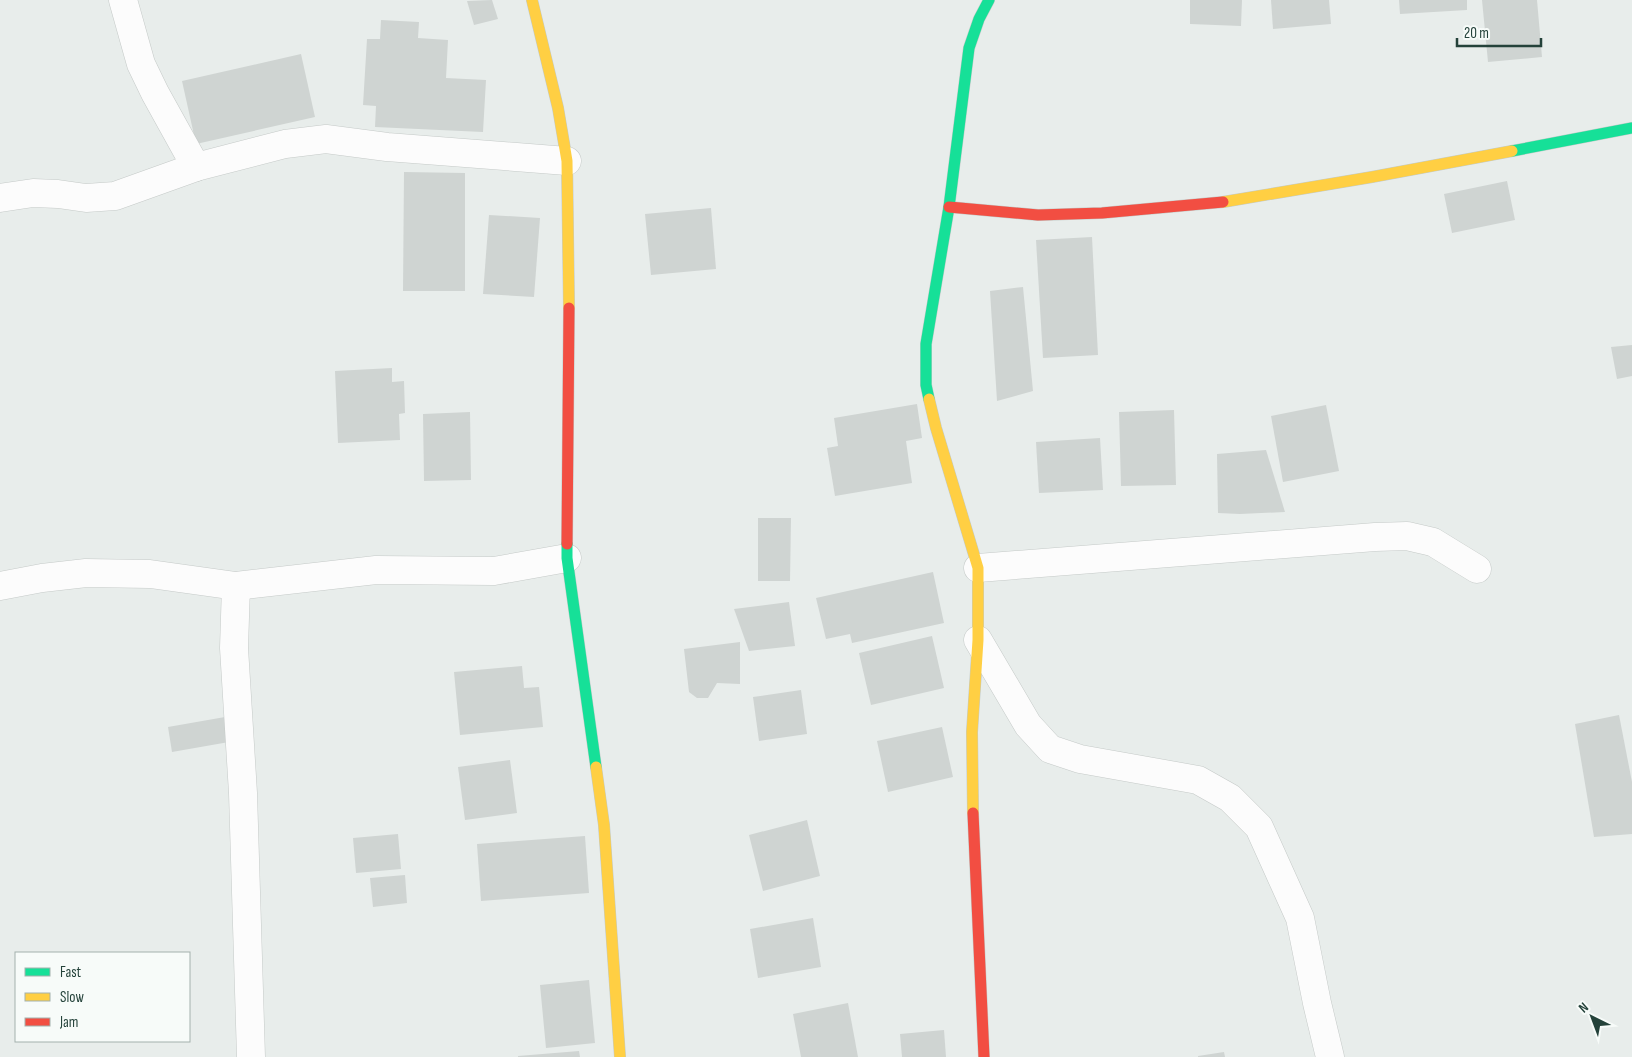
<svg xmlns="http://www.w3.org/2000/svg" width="1632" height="1057" viewBox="0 0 1632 1057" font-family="'Sofia Sans Condensed',sans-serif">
	<rect width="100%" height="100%" fill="#e8edeb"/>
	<!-- building -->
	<g fill="#cfd4d2">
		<polygon points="492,0 498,19 474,25 467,1"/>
		<polygon points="1190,0 1242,0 1241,26 1190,24"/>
		<polygon points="1271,0 1329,0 1331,24 1273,29"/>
		<polygon points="1399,0 1467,0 1467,10 1400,14"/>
		<polygon points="1482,0 1537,0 1542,57 1488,62"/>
		<polygon points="381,20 419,22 418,38 448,40 446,78 486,80 483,132 375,127 376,106 363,105 367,39 380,39"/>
		<polygon points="301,54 315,117 196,144 182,81"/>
		<polygon points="404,172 465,173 465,291 403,291"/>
		<polygon points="1507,181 1515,220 1452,233 1444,194"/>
		<polygon points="711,208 716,269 651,275 645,214"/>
		<polygon points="489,215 540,218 534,297 483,294"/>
		<polygon points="1092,237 1098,355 1043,358 1036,240"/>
		<polygon points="1023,287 1033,391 997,401 990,291"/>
		<polygon points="1632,345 1632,376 1617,379 1611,347"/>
		<polygon points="392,368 392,382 404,381 405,413 399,414 400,440 338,443 335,371"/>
		<polygon points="917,404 922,438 906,441 912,483 835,496 827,448 838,446 834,418"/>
		<polygon points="1326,405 1339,471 1283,482 1271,416"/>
		<polygon points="1174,410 1176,485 1121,486 1119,412"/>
		<polygon points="470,412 471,480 424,481 423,414"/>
		<polygon points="1100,438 1103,490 1039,493 1036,442"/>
		<polygon points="1266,450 1285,512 1240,514 1218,513 1217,454"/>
		<polygon points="758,518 791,518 790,581 758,581"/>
		<polygon points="933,572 944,623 852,643 850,634 826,639 816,598"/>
		<polygon points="789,602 795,646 749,651 734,609"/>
		<polygon points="932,636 944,688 871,705 859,653"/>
		<polygon points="740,642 740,684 717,683 708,698 697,698 689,692 684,649"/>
		<polygon points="522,666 524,688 539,687 543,727 460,735 454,672"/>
		<polygon points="801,690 807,734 759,741 753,697"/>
		<polygon points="1619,715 1632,782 1632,834 1594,837 1575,724"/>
		<polygon points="225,717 229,742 172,752 168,727"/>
		<polygon points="942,727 953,777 888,792 877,741"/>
		<polygon points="510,760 517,813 465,820 458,767"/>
		<polygon points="807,820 820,876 763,891 749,835"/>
		<polygon points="398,834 401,869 356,873 353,838"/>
		<polygon points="585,836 589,893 481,901 477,844"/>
		<polygon points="405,875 407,903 373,907 370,878"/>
		<polygon points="813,918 821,967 758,978 750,929"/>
		<polygon points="589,980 595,1043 546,1048 540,985"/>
		<polygon points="848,1003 858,1057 801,1057 793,1014"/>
		<polygon points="944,1030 946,1057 902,1057 900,1034"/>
		<polygon points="579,1051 580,1057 518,1057 518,1056"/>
		<polygon points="1224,1052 1225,1057 1198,1057 1198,1056"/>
	</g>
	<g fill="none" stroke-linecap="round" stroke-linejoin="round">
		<defs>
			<g id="street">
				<polyline points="123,0 141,64 155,93 196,167"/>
				<polyline points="0,198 33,193 58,194 86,198 115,196 196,167 285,144 326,139 387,147 567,161"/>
				<polyline points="978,568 1375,537 1407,536 1433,542 1477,569"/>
				<polyline points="0,586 42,578 86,573 150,574 236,586 376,570 494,571 567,558"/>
				<polyline points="236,586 234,648 243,793 251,1057"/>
				<polyline points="978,640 1028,725 1050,749 1080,759 1198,780 1230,798 1259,827 1300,918 1317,1003 1330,1057"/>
			</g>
			<g id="fast">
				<polyline points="1512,151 1632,128"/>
				<polyline points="929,399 926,385 926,344 949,207 969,48 979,19 989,0"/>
				<polyline points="567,544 567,558 596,767"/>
			</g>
			<g id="slow">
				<polyline points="532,0 558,108 567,161 569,308"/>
				<polyline points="1223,202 1372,177 1512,151"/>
				<polyline points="929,399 936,428 978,568 978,640 972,732 973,813"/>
				<polyline points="596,767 604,825 620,1057"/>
			</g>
			<g id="jam">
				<polyline points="949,207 1038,215 1102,213 1223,202"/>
				<polyline points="567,544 569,308"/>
				<polyline points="973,813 984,1057"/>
			</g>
		</defs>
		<!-- street casing -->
		<use href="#street" stroke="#c5cac8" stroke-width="29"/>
		<!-- fast casing -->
		<use href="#fast" stroke="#c3cbc8" stroke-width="12"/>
		<!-- slow casing -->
		<use href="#slow" stroke="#c3cbc8" stroke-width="12"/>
		<!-- jam casing -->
		<use href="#jam" stroke="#c3cbc8" stroke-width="12"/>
		<!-- street -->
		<use href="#street" stroke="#fcfcfc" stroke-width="28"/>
		<!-- fast -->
		<use href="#fast" stroke="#16e098" stroke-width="11"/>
		<!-- slow -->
		<use href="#slow" stroke="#ffcf43" stroke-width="11"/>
		<!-- jam -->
		<use href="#jam" stroke="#f24e42" stroke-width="11"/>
	</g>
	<!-- legend -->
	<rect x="15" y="952" width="175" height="90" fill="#f7fbf9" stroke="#a3b1ad"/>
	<rect x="25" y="968" width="25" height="8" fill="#16e098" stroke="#a3b1ad"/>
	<text x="60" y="977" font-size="15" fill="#24423a">Fast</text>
	<rect x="25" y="993" width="25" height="8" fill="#ffcf43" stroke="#a3b1ad"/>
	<text x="60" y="1002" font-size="15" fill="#24423a">Slow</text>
	<rect x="25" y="1018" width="25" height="8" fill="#f24e42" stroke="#a3b1ad"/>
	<text x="60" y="1027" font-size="15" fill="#24423a">Jam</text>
	<!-- north arrow -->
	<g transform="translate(1592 1017) rotate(318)" stroke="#f7fbf9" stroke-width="4" paint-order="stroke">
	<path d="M0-4L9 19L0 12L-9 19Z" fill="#24423a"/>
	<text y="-8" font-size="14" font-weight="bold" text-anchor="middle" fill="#24423a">N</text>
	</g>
	<!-- scale -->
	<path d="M1457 38v8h84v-8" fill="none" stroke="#24423a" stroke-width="2.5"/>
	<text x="1464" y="38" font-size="15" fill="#24423a" stroke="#f7fbf9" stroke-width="4" paint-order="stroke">20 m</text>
</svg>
